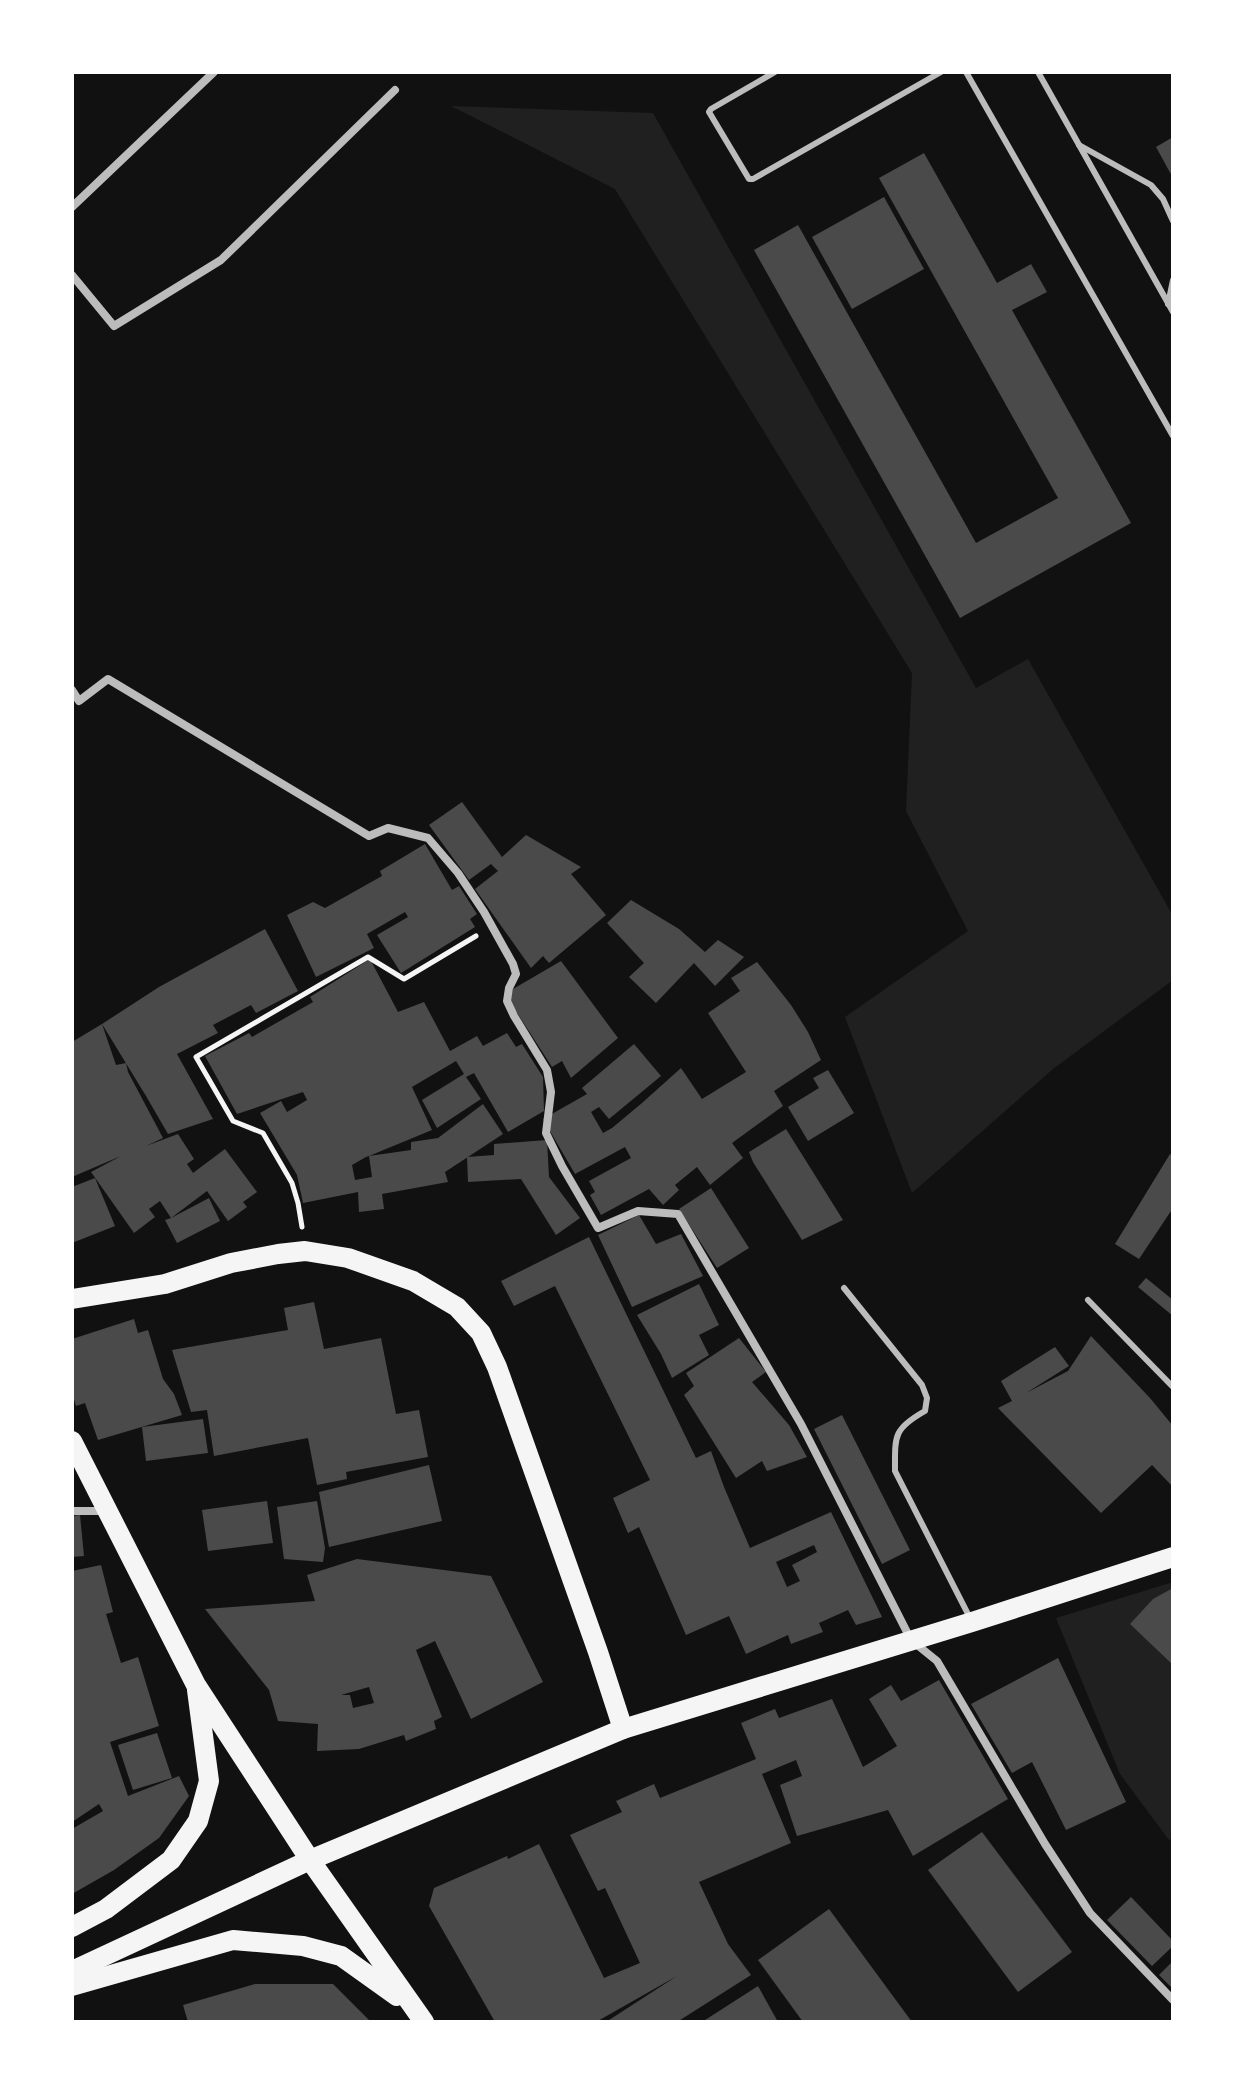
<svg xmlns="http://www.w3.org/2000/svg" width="1245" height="2094" viewBox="0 0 1245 2094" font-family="Mulish,sans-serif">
	<rect width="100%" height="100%" fill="#111"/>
	<!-- green -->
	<g fill="#202020">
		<polygon points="451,106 653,113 976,688 1028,659 1173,916 1173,980 1053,1069 912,1193 845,1017 968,931 906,811 912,673 615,189"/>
		<polygon points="1173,1582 1173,1837 1169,1840 1120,1774 1056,1618"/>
	</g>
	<!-- building -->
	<g fill="#4a4a4a" fill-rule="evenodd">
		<polygon points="1173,137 1173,178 1156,147"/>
		<polygon points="924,153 997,283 1031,264 1047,292 1012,310 1131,523 960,618 754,250 798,225 976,543 1058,498 879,178"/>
		<polygon points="884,197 924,269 852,309 812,237"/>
		<polygon points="462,802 502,857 526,835 581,867 571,874 606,915 549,963 543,956 531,968 475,889 498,871 491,864 469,880 429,825"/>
		<polygon points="425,844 452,890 459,886 477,914 470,919 475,927 401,973 377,935 408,917 405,912 367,934 374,948 316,977 287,915 313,902 325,908 382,876 380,871"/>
		<polygon points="631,900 679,929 705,952 718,940 744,957 715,986 694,963 656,1003 629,977 644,963 607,923"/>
		<polygon points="265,929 298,991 256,1013 251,1005 213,1025 218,1033 177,1054 213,1119 168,1134 146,1096 102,1024 116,1065 126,1063 128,1072 163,1138 146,1146 178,1134 194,1159 187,1164 193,1173 225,1149 257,1192 243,1202 247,1207 228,1221 207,1191 171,1218 209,1198 220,1221 177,1243 165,1220 171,1218 160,1201 149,1209 155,1217 134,1233 91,1172 121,1156 72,1177 72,1082 74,1081 72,1076 72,1042 102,1024 159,987"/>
		<polygon points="370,959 398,1012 424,1002 450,1051 477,1036 483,1046 507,1033 516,1047 522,1044 543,1077 544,1111 508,1132 474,1073 466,1077 481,1099 437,1128 422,1100 464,1074 456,1061 412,1087 432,1130 369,1156 366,1157 352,1165 355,1180 372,1177 369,1156 411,1150 411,1142 438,1138 483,1104 503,1134 445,1172 448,1182 382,1194 384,1209 359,1212 358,1192 303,1203 297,1175 260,1113 281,1101 287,1112 307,1100 303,1092 237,1114 205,1056 249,1033 252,1037 313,1002 310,997"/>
		<polygon points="561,961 618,1038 571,1078 562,1061 552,1067 510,1002 513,989"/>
		<polygon points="757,962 791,1005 808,1032 821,1060 774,1091 783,1106 732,1143 743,1158 710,1185 697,1167 675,1185 679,1190 663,1205 649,1189 601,1215 590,1195 595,1192 589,1181 631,1158 625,1147 575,1174 543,1119 587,1094 582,1088 634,1044 661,1076 609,1119 599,1107 591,1112 603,1133 612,1128 642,1103 681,1068 702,1099 746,1072 708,1013 740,991 731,978"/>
		<polygon points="828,1070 854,1113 808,1141 788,1107 819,1088 813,1078"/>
		<polygon points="786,1129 843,1220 802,1240 753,1162 749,1152"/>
		<polygon points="547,1140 549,1177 580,1218 556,1235 521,1179 468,1182 467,1157 494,1155 494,1144"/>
		<polygon points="1170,1154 1173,1155 1173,1208 1139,1259 1115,1244"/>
		<polygon points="95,1178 115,1226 72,1243 72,1187"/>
		<polygon points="711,1188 749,1248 717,1268 679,1209"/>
		<polygon points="639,1215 656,1244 681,1234 703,1276 632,1307 598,1235"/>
		<path d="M589,1237L696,1458L711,1451L724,1487L750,1548L831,1512L882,1617L856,1625L848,1610L819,1623L823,1632L791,1644L788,1635L746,1654L729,1616L686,1635L639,1527L628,1533L613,1498L650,1480L555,1286L514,1306L501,1281ZM814,1545L817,1552L792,1565L800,1581L787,1587L776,1562Z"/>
		<polygon points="1146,1278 1173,1300 1173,1316 1138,1287"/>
		<polygon points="699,1284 719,1325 699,1335 709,1355 672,1378 661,1354 637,1315"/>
		<polygon points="314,1302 324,1349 381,1338 396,1414 419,1410 428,1457 346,1472 347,1479 317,1485 308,1438 214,1456 207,1410 191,1412 172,1350 288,1330 284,1308"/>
		<polygon points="134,1319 138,1333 148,1330 163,1379 174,1394 182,1415 98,1440 85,1403 76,1406 72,1393 72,1339"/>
		<polygon points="1091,1336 1150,1398 1173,1426 1173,1487 1152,1465 1101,1513 998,1408 1012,1401 1001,1381 1055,1347 1069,1366 1026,1393 1068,1371"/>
		<polygon points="739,1338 766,1372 752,1382 789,1425 807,1457 767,1471 762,1461 736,1478 684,1395 694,1386 686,1373"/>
		<polygon points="842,1415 910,1550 882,1564 814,1429"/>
		<polygon points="203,1419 208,1453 146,1461 142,1427"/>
		<polygon points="429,1465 442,1521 329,1547 319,1492"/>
		<polygon points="267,1501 273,1543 208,1551 202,1510"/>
		<polygon points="317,1501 325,1548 323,1562 284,1559 277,1507"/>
		<polygon points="80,1515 84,1556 72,1557 72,1516"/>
		<path d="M357,1559L491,1576L543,1682L471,1719L435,1641L416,1650L442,1717L434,1721L436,1729L406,1741L404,1735L359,1749L317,1751L318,1724L278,1721L269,1690L205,1609L315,1601L307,1575ZM369,1687L374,1703L353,1708L350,1695H341Z"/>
		<polygon points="101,1565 113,1612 106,1614 121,1663 138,1657 159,1726 110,1742 128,1796 179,1776 189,1796 159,1838 114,1870 72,1894 72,1829 103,1811 99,1804 72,1822 72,1571"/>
		<polygon points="1173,1588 1173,1665 1130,1624 1153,1599"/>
		<polygon points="1058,1658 1126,1802 1066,1830 1032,1762 1012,1773 971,1704"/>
		<polygon points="939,1680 1008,1799 913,1856 888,1810 797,1836 780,1785 802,1776 796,1760 762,1774 791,1843 699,1882 728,1944 751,1975 677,2022 606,2022 677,1976 596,2022 495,2022 429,1906 434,1888 507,1856 508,1859 539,1844 604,1978 640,1963 605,1888 598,1891 570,1835 622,1812 616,1801 654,1784 660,1798 756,1759 741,1723 775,1709 779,1718 832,1699 863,1767 897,1746 869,1699 891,1685 901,1701"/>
		<polygon points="157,1733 172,1778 133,1790 118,1745"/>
		<polygon points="982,1832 1072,1952 1018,1992 928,1870"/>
		<polygon points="1131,1897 1173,1941 1173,1946 1152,1966 1107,1920"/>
		<polygon points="829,1909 912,2022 803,2022 758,1960"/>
		<polygon points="1173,1961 1173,1989 1159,1975"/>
		<polygon points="255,1984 333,1984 371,2022 188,2022 183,2005"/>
		<polygon points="758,1986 778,2022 702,2022"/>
	</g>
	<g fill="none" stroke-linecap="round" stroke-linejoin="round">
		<!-- path -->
		<polyline stroke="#f5f5f5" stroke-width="5" points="302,1227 298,1203 292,1183 263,1133 233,1121 196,1057 368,957 404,979 476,936"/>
		<!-- service -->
		<g stroke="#bcbcbc" stroke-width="6">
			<polyline points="775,72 711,109 709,112 749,179 753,179 941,72"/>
			<polyline points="966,72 1173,436"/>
			<polyline points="1038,72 1173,312"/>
			<polyline points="1079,145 1151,185 1163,199 1173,221"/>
			<polyline points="1168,304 1173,280"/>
			<path d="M844,1288L922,1385L927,1398L925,1411C893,1429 895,1436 895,1471L971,1620"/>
			<polyline points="1088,1300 1173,1387"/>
		</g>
		<!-- minor -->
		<g stroke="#bcbcbc" stroke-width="8">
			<polyline points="72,207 214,72"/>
			<polyline points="72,275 114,326 221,260 395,90"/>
			<polyline points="72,690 79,701 108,679 369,836 388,828 428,838 458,873 484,912 513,964 516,974 509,988 507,1001 514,1016 547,1070 551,1092 546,1133 562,1166 598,1228 638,1211 678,1214 801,1424 911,1640 937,1661 1045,1844 1090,1913 1173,2000"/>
			<polyline points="72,1511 103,1511"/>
		</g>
		<!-- primary -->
		<g stroke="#f5f5f5" stroke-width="20">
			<polyline points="72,1299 165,1284 231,1263 278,1254 305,1251 348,1258 413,1281 457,1307 481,1333 497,1367 598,1652 623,1729"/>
			<polyline points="72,1441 196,1685 310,1860 424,2022"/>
			<polyline points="72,1927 106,1909 171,1860 198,1821 209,1781 197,1690"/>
			<polyline points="72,1971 310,1860 623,1729 972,1622 1173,1557"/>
			<polyline points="72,1986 233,1940 303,1946 341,1956 397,1996"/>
		</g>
	</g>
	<!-- border -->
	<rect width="1245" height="2094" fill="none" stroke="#ffffff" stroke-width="148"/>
</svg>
